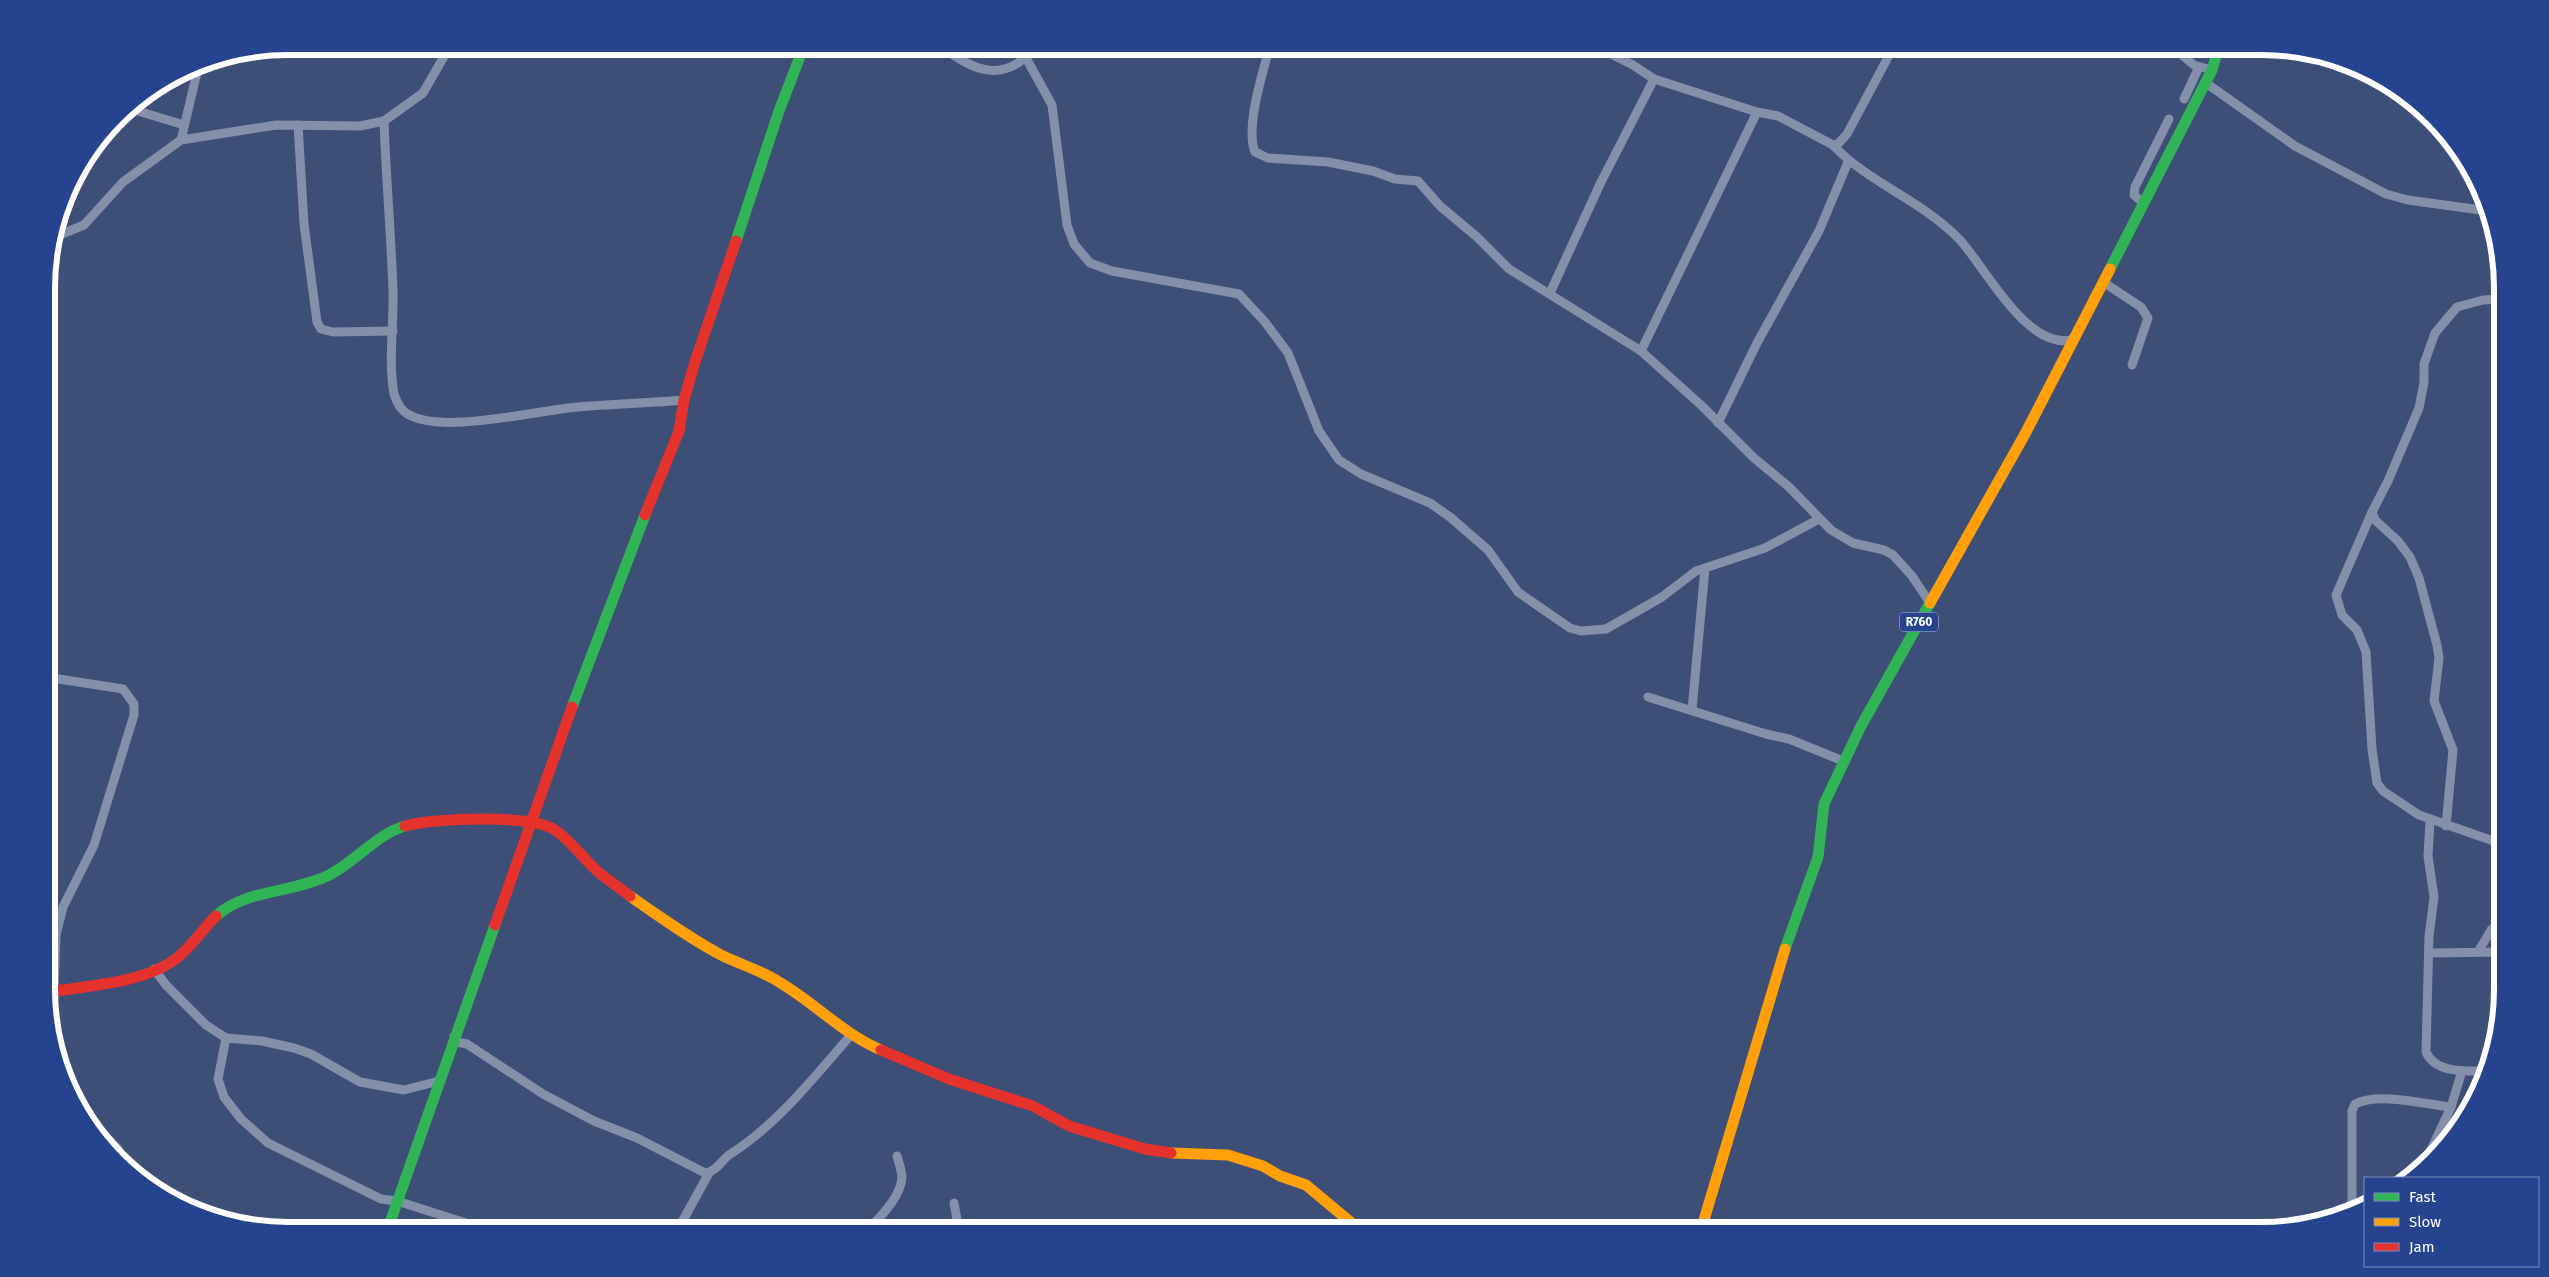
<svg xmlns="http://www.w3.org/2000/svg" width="2549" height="1277" viewBox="0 0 2549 1277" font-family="'Fira Sans',sans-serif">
	<rect width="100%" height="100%" fill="#3d4e77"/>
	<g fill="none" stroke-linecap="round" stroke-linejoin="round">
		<!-- street -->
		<g stroke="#848faa" stroke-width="9">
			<path d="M940,46C964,63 990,81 1018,63C1025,58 1030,54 1034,46"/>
			<path d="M1270,46C1263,71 1245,128 1255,152L1268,158L1328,162L1373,171L1395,179L1418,181L1440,206L1477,237L1509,269L1641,351L1702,406L1754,458L1788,486L1831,530L1853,543L1884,550L1893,555L1912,576L1930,603"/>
			<polyline points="1546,46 1564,50 1603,50 1633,65 1654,79 1757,112 1778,116 1833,145 1837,145 1847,134 1894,46"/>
			<polyline points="2171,46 2194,65 2212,70"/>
			<polyline points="1026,58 1052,105 1067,225 1074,244 1090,263 1112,271 1239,294 1265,322 1288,353 1319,431 1339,460 1361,474 1430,503 1450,517 1488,550 1518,592 1570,628 1581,631 1606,629 1662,597 1696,571 1765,548 1819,519"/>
			<polyline points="2206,83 2295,146 2386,194 2408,200 2488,211"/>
			<polyline points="2184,99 2199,67"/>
			<polyline points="128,108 184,125"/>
			<path d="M384,121C386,178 391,234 393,291C394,324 388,361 394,394C396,400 400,409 406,413C440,436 536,410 578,407C613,404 649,403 684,400"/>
			<polyline points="298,125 304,224 317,322 321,329 333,332 393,331"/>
			<polyline points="181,140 199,64"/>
			<path d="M1833,145C1868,183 1922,200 1960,240C1985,267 2026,349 2071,340L2075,336"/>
			<polyline points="2144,204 2134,195 2135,187 2169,119"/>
			<polyline points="57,236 84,225 123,182 181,140 276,125 360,126 384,121 423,93 450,46"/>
			<polyline points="2103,282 2141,307 2148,318 2132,365"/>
			<polyline points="1550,293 1601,182 1654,79"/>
			<polyline points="1641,351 1757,112"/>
			<polyline points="1718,423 1757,343 1819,231 1848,162"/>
			<polyline points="2372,512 2336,595 2342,615 2357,630 2366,652 2372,749 2377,783 2383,791 2419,815 2502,844"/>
			<polyline points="1648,697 1766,734 1789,739 1843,761"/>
			<polyline points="1692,710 1705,568"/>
			<path d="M2430,821L2428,856L2434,897L2429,936L2426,1052C2435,1073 2464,1071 2484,1071"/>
			<polyline points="2446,826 2453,750 2434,701 2439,658 2437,645 2419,578 2410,557 2398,541 2375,520 2372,512 2388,481 2419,408 2424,382 2424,364 2435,333 2457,307 2483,300 2501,299"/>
			<polyline points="2478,952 2491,930 2503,919"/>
			<polyline points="2430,953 2503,952"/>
			<polyline points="154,969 166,985 206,1025 226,1038 262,1041 294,1048 311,1054 360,1082 404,1090 439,1081"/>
			<polyline points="54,991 56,935 63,907 94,845 134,715 134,704 123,689 59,679"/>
			<path d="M454,1036L457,1042L467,1044L543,1094L594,1121L637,1138L705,1173C716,1172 721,1161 729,1155C778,1124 813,1078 851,1035"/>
			<polyline points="226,1038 218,1079 224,1097 241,1119 268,1143 381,1199 397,1201 491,1231"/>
			<polyline points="82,1112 118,1149"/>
			<polyline points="2424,1165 2451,1107 2462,1071"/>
			<polyline points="954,1203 959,1231"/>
			<path d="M2356,1209L2352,1202V1111L2355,1104C2378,1092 2424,1104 2451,1107"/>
			<polyline points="677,1231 709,1173"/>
			<path d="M867,1231C880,1217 902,1196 902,1176C901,1170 899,1162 897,1156"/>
		</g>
		<!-- fast -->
		<g stroke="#30b455" stroke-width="11">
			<polyline points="736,241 779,111 804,46"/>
			<polyline points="2110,269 2212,70 2219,46"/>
			<polyline points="572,707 645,515"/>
			<path d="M216,916C246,889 292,893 327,876C355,863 376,834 405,826"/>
			<polyline points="1785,949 1818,857 1824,804 1861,726 1930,603"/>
			<polyline points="387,1231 495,925"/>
		</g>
		<!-- slow -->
		<g stroke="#ff9f0a" stroke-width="11">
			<polyline points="1930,603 2025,434 2110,269"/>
			<path d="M630,896C660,917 691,939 723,956C742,965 762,971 779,982C815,1003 843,1034 881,1050"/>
			<polyline points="1171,1153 1228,1155 1263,1166 1280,1176 1306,1185 1360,1230"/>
			<polyline points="1701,1230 1785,949"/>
		</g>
		<!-- jam -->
		<g stroke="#e5322d" stroke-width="11">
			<polyline points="645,515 679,431 684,400 695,362 736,241"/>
			<path d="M405,826C433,818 531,814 555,830C571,841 583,858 596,870C607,880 619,887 630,896"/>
			<polyline points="495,925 572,707"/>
			<path d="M48,992C87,986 145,983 177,958C192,946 202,930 216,916"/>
			<polyline points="881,1050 949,1079 1033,1106 1069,1126 1145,1149 1171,1153"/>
		</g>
	</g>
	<g text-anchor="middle" stroke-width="5" stroke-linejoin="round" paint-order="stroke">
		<!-- shield labels -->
		<rect fill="#25438f" stroke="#bec7dd" stroke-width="1" x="1900" y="612.5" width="38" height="19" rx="4"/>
		<g font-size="12" font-weight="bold" fill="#fff">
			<text x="1919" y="626">R760</text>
		</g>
	</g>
	<!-- crop -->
	<path d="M0 0H2549V1277H0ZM288 55H2261A233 233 0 0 1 2494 288V989A233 233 0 0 1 2261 1222H288A233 233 0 0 1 55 989V288A233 233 0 0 1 288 55Z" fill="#25438f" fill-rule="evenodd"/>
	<path fill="none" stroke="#fff" stroke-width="6" d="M288 55H2261A233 233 0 0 1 2494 288V989A233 233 0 0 1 2261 1222H288A233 233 0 0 1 55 989V288A233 233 0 0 1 288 55Z"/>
	<!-- legend -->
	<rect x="2364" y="1177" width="175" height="90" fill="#25438f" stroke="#7c8ebc"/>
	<rect x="2374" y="1193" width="25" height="8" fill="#30b455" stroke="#7c8ebc"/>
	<text x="2409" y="1202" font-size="15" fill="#ffffff">Fast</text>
	<rect x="2374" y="1218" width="25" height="8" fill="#ff9f0a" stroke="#7c8ebc"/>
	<text x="2409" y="1227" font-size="15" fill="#ffffff">Slow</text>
	<rect x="2374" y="1243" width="25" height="8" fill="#e5322d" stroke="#7c8ebc"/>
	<text x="2409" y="1252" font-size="15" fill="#ffffff">Jam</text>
</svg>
